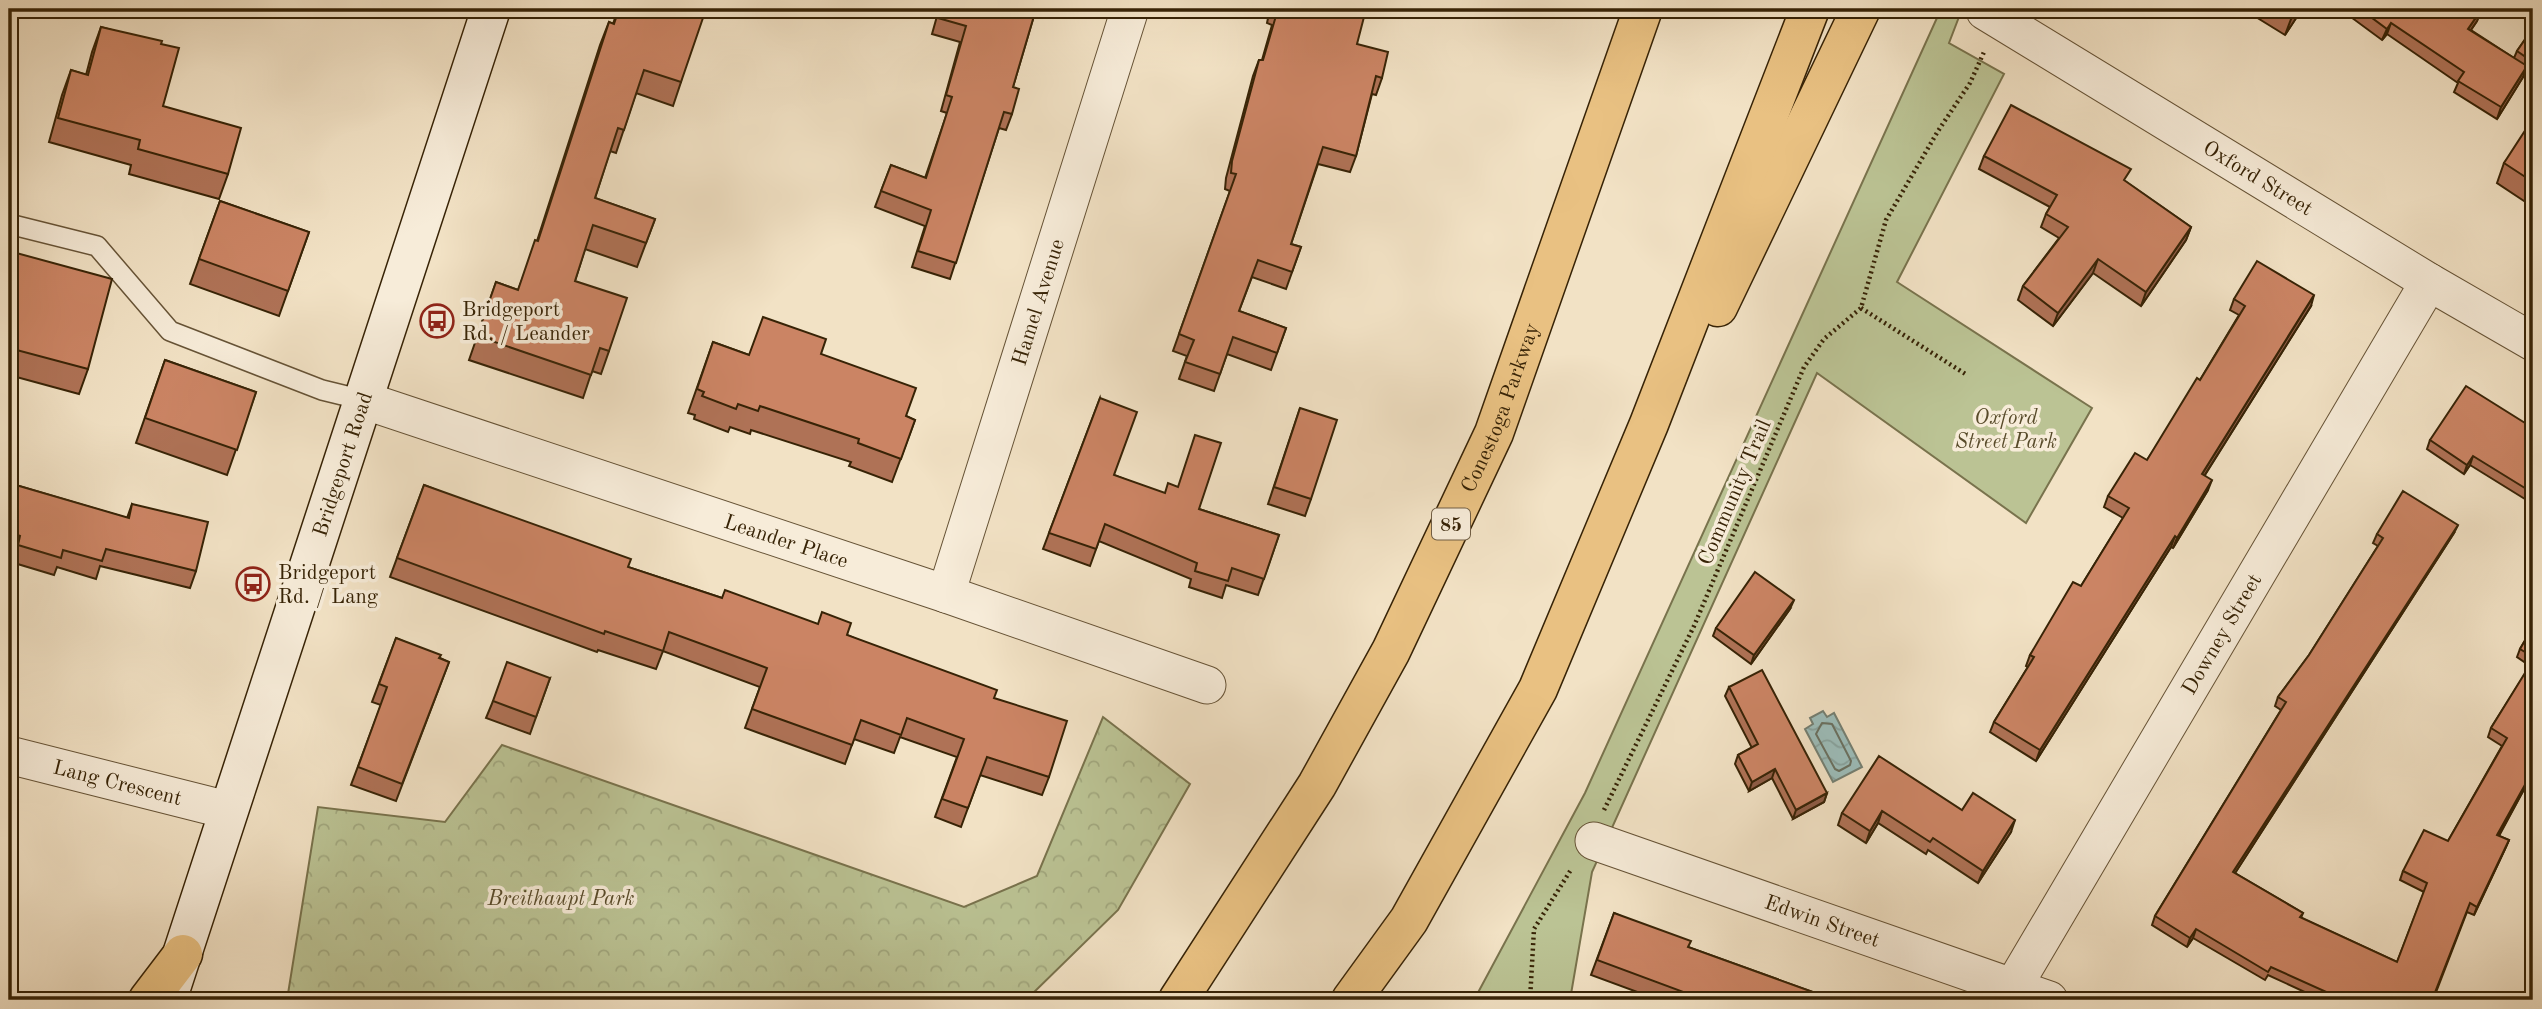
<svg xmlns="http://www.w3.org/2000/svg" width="2542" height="1009" viewBox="0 0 2542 1009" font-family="'Old Standard TT',serif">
	<defs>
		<pattern id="forest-crowns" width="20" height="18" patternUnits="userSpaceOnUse" patternTransform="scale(1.75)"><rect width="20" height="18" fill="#bbc394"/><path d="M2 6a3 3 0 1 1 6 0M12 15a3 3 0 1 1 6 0" fill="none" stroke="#a1a77e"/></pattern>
		<pattern id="water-waves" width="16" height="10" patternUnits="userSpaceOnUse" patternTransform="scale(1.75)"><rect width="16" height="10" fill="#9cbdba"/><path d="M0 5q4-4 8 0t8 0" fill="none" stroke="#87a29e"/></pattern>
	</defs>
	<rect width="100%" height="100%" fill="#f2e2c5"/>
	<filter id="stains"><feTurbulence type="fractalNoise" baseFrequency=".00286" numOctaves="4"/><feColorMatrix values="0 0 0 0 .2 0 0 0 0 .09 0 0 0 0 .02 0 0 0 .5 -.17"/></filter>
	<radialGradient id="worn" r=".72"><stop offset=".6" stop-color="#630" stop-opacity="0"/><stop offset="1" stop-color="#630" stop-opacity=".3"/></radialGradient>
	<!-- green -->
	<polygon fill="#bbc394" stroke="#79734d" stroke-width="2" points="1941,9 1962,9 1949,43 2004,74 1897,282 2092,408 2026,523 1817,373 1592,872 1570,1000 1474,1000 1585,793"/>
	<!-- forest -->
	<polygon fill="url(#forest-crowns)" stroke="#79734d" stroke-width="2" points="1103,717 1190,784 1118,910 1026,1000 287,1000 318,807 445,822 502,745 964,907 1037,876"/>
	<!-- water -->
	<polygon fill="url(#water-waves)" stroke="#747f72" stroke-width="2" points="1823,711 1827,717 1834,713 1862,767 1833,782 1805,729 1813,724 1810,718"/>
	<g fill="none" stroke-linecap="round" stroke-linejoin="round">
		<!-- shore -->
		<polygon stroke="#6a7060" stroke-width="2" points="1822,723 1832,724 1851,761 1850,765 1839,771 1835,769 1816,734"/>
		<defs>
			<polyline id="service" points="9,224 97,246 170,331 322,390 363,400"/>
			<g id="minor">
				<path id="s1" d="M1985,11L2429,282L2533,342"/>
				<path id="s2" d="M363,400L946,594L1207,685"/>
				<path id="s3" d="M946,594L1130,9"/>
				<path id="s4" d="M9,755L227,810"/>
				<path id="s5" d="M1594,841L2049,1000"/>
				<path id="s6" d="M2013,987L2429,282"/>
			</g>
			<g id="secondary">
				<path id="s7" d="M172,985L491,9"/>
			</g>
			<g id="motorway">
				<polyline points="1718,307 1861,9"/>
				<polyline points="148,1000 183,954"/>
				<path id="s8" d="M1178,1000L1317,785L1391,651L1494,433L1643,9"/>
				<polyline points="1351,1000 1409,920 1538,689 1649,424 1810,9"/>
			</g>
		</defs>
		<!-- service casing -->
		<use href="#service" stroke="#665336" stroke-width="22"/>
		<!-- minor casing -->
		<use href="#minor" stroke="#665336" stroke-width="39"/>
		<!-- secondary casing -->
		<use href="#secondary" stroke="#372306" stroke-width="41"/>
		<!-- motorway casing -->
		<use href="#motorway" stroke="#372306" stroke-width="41"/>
		<!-- path -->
		<g stroke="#372306" stroke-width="4.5" stroke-dasharray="2 3.5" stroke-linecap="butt">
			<polyline points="1861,308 1967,375"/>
			<polyline points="1604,810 1694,626 1804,367 1824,339 1861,308 1886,220 1938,131 1970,83 1984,52"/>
			<polyline points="1530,1000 1534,929 1572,868"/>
		</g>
		<!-- service -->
		<use href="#service" stroke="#f7ecd9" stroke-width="19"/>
		<!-- minor -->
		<use href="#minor" stroke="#f7ecd9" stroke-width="37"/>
		<!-- secondary -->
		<use href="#secondary" stroke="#f7ecd9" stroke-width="38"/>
		<!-- motorway -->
		<use href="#motorway" stroke="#e9c182" stroke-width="38"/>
	</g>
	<!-- wall -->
	<g fill="#af7256" stroke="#372306" stroke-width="2">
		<polygon points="618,9 689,9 681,82 673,106 636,93 616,153 610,151 595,198 655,219 637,267 585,249 575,281 609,351 601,374 592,371 583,398 469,360 496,282 518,290 537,241 600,45 609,22 613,24"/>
		<polygon points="939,9 1036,9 1013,87 1012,114 1006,130 999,128 950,279 912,267 925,226 875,207 891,165 925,178 947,113 941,111 960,42 932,34"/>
		<polygon points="1270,9 1349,9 1348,12 1357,44 1382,78 1376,95 1372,94 1356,156 1350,172 1318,164 1291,244 1301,247 1286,289 1252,277 1239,311 1286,328 1271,370 1227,354 1214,391 1179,379 1187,356 1173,351 1230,191 1225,189 1226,178 1253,76 1259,60 1262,60 1272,25 1267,23"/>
		<polygon points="2243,9 2302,9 2285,35"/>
		<polygon points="2345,9 2479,9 2481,10 2477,21 2471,30 2514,58 2517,51 2533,28 2533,73 2526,68 2523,77 2497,119 2454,92 2458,83 2387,34 2382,40 2344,12"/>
		<polygon points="101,27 161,44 163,106 228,174 219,199 129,174 131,165 49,142 62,95 71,70 86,75 92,52"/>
		<polygon points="2533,130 2533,207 2497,183 2504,163"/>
		<polygon points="1984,156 2126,182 2191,227 2186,240 2141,306 2093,273 2053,326 2018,300 2023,286 2059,238 2041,227 2046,214 2050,207 1979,169"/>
		<polygon points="220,201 309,232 279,316 190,284"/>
		<polygon points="9,251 88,369 79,394 9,375"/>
		<polygon points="2234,299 2311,306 2205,475 2208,490 2173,548 2171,547 2036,761 1990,732 1994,722 2028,667 2026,666 2030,655 2081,586 2123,518 2104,507 2108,496 2147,460 2200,380 2239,315 2230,310"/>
		<polygon points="713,342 749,355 821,354 906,416 915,420 892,482 849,466 851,462 751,430 750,434 730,427 728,432 694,419 695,415 688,413"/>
		<polygon points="165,360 256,392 227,475 136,443"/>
		<polygon points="1100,398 1114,475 1199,509 1279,535 1258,595 1226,585 1222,598 1189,587 1191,579 1099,541 1090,566 1043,549"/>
		<polygon points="1300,408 1311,499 1305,516 1268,504"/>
		<polygon points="2533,428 2533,504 2470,465 2464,474 2427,449 2430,440"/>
		<polygon points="9,483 127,518 132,504 196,571 190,588 100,566 96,579 57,567 54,575 11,562 14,553 9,551"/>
		<polygon points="424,485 628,567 722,598 847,635 994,698 1049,777 1042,795 980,775 961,827 935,817 957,757 900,737 894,753 854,739 845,764 745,728 760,687 663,651 656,669 598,650 597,652 390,577"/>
		<polygon points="2454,533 2235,873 2303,913 2301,918 2397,962 2424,892 2400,880 2403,871 2448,841 2502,746 2488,737 2491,728 2530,666 2517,657 2520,649 2533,627 2533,764 2529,772 2528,782 2499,836 2509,840 2505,849 2474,915 2467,912 2433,1000 2322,1000 2268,975 2265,980 2193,938 2187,947 2152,925 2155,916 2281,710 2275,706 2278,697 2309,655 2378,546 2373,543 2377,534"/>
		<polygon points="1790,609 1751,664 1713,636 1716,628"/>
		<polygon points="396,638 449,662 396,801 351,785 381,705 372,702"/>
		<polygon points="550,678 530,734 486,718 493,701"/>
		<polygon points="1729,687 1827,793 1824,802 1793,819 1772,778 1749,791 1735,764 1738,755 1752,748 1725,696"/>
		<polygon points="1962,810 2011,832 1978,883 1928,850 1926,854 1878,823 1866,843 1838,825 1842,813"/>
		<polygon points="1614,913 1688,947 1835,1000 1659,1000 1591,975"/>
	</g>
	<!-- shaded-wall -->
	<g fill="#8e5c46" stroke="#372306" stroke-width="2">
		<polygon points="2296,9 2302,9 2285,35 2293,14"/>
		<polygon points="2481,10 2477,21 2464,40 2468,29"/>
		<polygon points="2391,23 2387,34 2382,40 2387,29"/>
		<polygon points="2527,66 2523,77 2497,119 2501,107"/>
		<polygon points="2191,227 2186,240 2141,306 2146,292"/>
		<polygon points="2098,259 2093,273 2053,326 2058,313"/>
		<polygon points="2314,295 2311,306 2199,484 2202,474"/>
		<polygon points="2473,456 2470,465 2464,474 2467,465"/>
		<polygon points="2212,480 2208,490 2173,548 2177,538"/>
		<polygon points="2458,525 2454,533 2230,881 2233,872"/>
		<polygon points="2175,536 2171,547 2036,761 2040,750"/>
		<polygon points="1794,600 1790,609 1751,664 1754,655"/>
		<polygon points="1775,769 1772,778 1749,791 1752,782"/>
		<polygon points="2531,774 2528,782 2494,844 2497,835"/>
		<polygon points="1827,793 1824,802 1793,819 1796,810"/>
		<polygon points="1882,811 1878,823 1866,843 1870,831"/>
		<polygon points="2015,820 2011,832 1978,883 1983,871"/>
		<polygon points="2509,840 2505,849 2474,915 2477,907"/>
		<polygon points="2196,929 2193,938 2187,947 2190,938"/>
	</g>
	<!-- building -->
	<g fill="#cb8464" stroke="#372306" stroke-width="2">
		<polygon points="619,9 689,9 689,10 704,15 681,82 644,70 624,130 618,128 595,198 655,219 646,243 593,225 575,281 627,298 609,351 600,348 591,375 477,336 496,282 518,290 535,240 538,241 609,22 614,24"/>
		<polygon points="940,9 1036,9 1013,87 1019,89 1012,114 1004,112 956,263 918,251 931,210 881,191 891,165 926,178 952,97 946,95 966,26 938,18"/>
		<polygon points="1278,9 1349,9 1348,12 1364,17 1357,44 1388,52 1382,78 1376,76 1356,156 1323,147 1291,244 1301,247 1292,272 1258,260 1239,311 1286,328 1277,353 1233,337 1220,374 1185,362 1194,340 1179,334 1236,174 1231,173 1232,161 1259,60 1263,60"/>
		<polygon points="2285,9 2296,9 2293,14"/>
		<polygon points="2360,9 2479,9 2481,10 2468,29 2527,66 2501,107 2458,81 2464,72 2391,23 2387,29"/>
		<polygon points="101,27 162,41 161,44 179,48 163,106 241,128 228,174 138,149 140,140 58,118 71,70 88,75"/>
		<polygon points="2533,28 2533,62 2517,51"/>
		<polygon points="2011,105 2131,169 2124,180 2191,227 2146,292 2098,259 2058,313 2023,286 2068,227 2046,214 2057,195 1984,156"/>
		<polygon points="2528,126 2533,130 2533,182 2504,163"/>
		<polygon points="220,201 309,232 288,291 199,259"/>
		<polygon points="9,251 112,279 88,369 9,348"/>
		<polygon points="2257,261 2314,295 2202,474 2212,480 2177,538 2175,536 2040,750 1994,722 2034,657 2030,655 2073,582 2081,586 2129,508 2108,496 2135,453 2147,460 2197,378 2200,380 2245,306 2234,299"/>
		<polygon points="763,317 826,339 821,354 916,388 906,416 915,420 901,459 858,443 859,439 760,406 758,411 738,404 736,409 702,396 704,392 697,389 713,342 749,355"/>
		<polygon points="165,360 256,392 237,450 145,418"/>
		<polygon points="2466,386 2533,428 2533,493 2473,456 2467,465 2430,440"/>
		<polygon points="1100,398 1137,412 1114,475 1165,493 1168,483 1178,487 1195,435 1221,443 1199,509 1279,535 1264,579 1232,568 1228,581 1195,571 1197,563 1105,524 1096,549 1049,533"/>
		<polygon points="1300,408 1337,420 1311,499 1274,487"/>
		<polygon points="9,483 129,518 132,504 208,522 196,571 106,549 102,561 63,550 61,558 18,545 20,536 9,532"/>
		<polygon points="424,485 631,559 628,567 722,598 725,590 818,624 822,612 851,623 847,635 997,690 994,698 1067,721 1049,777 987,757 968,808 942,799 964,739 907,718 901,735 861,720 852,745 752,709 767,668 669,632 663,651 605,631 604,634 397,558"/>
		<polygon points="2403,491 2458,525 2233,872 2303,913 2300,917 2397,962 2427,883 2403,871 2424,830 2448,841 2507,738 2491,728 2533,660 2533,761 2527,771 2531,774 2497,835 2509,840 2477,907 2470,903 2432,1000 2344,1000 2271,967 2268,972 2196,929 2190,938 2155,916 2286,702 2278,697 2309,655 2383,538 2377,534"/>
		<polygon points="1755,572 1794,600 1754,655 1716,628"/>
		<polygon points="2533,627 2533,657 2520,649"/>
		<polygon points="396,638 441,655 439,658 449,662 402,784 358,767 387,687 379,684"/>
		<polygon points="507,662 550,678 536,717 493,701"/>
		<polygon points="1762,670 1827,793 1796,810 1775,769 1752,782 1738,755 1758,744 1729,687"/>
		<polygon points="1879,756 1962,810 1973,793 2015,820 1983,871 1933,838 1930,842 1882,811 1870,831 1842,813"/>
		<polygon points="1614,913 1691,941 1688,947 1835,1000 1696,1000 1697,997 1597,960"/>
	</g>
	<!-- icons -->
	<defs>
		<symbol id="bus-ring" viewBox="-11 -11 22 22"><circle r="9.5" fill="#f7ecd9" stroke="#8f2418" stroke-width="1.5"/><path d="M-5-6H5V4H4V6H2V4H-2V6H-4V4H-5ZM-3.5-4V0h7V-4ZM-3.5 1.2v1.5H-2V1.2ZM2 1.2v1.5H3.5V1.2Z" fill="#8f2418"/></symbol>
	</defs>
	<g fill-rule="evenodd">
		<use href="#bus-ring" x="418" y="302" width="38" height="38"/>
		<use href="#bus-ring" x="234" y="565" width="38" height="38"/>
	</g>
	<g text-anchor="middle" stroke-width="7" stroke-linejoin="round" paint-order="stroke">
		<!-- shield labels -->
		<rect fill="#f7ecd9" stroke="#715f45" stroke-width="2" x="1432" y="508.5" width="38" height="31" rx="5"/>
		<g font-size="19" font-weight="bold" fill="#372306">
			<text x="1451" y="531">85</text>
		</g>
		<!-- street labels -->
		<g font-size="21" fill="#372306" stroke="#f7ecd9">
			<text dy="7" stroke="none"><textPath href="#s1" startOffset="320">Oxford Street</textPath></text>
			<text dy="7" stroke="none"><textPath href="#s3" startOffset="306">Hamel Avenue</textPath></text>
			<text dy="7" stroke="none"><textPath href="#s8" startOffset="676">Conestoga Parkway</textPath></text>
			<text dy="7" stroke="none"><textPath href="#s7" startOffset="548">Bridgeport Road</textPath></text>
			<text transform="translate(1734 492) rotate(-67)" y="7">Community Trail</text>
			<text dy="7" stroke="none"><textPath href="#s2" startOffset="446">Leander Place</textPath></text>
			<text dy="7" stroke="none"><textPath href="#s6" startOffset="410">Downey Street</textPath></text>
			<text dy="7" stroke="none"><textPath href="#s4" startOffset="112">Lang Crescent</textPath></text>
			<text dy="7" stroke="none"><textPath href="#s5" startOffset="242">Edwin Street</textPath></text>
		</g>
		<!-- poi labels -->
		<g font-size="21" fill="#372306" stroke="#f7ecd9" text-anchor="start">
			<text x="462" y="316">Bridgeport<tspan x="462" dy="24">Rd. / Leander</tspan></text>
			<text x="278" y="579">Bridgeport<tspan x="278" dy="24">Rd. / Lang</tspan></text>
		</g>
		<!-- park labels -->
		<g font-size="21" font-style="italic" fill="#584b2a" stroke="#f7ecd9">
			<text x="2006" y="424">Oxford<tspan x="2006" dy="24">Street Park</tspan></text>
			<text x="561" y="905">Breithaupt Park</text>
		</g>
	</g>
	<!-- margin -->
	<rect width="2542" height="1009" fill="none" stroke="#f2e2c5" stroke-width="35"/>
	<rect x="10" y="10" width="2521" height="988" fill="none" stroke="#372306" stroke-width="3.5"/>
	<rect x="18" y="18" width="2507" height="974" fill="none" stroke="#372306" stroke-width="2"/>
	<rect width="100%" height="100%" filter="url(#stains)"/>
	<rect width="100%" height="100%" fill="url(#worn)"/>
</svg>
